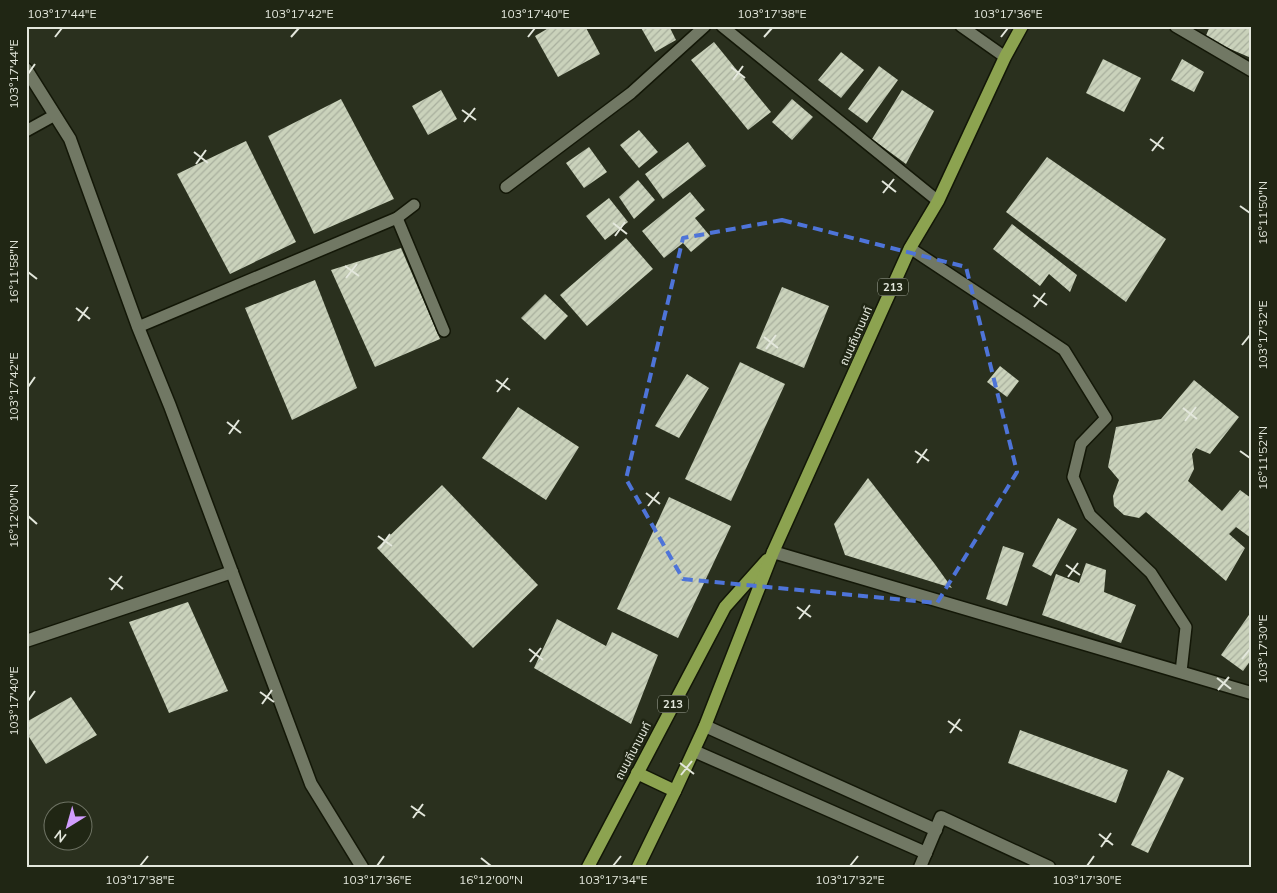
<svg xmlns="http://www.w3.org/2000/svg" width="1277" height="893" viewBox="0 0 1277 893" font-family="Mulish,'Noto Sans Thai',sans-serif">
	<defs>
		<pattern id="building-hatch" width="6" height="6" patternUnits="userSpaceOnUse" patternTransform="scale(1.25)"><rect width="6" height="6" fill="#cad2bb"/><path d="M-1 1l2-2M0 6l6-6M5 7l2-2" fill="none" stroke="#a8af9d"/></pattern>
	</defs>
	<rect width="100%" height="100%" fill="#2a301e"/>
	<!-- building -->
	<g fill="url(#building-hatch)">
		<polygon points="552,26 585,26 600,54 558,77 535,36"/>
		<polygon points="640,26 669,26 676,40 655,52"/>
		<polygon points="1210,26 1251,26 1251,58 1205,38"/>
		<polygon points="714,42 771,112 748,130 691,60"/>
		<polygon points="841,52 864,70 841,98 818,80"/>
		<polygon points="1103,59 1141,78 1124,112 1086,93"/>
		<polygon points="1182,59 1204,72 1194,92 1171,80"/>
		<polygon points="879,66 898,80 867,123 848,109"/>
		<polygon points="441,90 457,119 428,135 412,106"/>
		<polygon points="902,90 934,111 906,164 872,139"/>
		<polygon points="341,99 394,199 314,234 268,136"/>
		<polygon points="792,99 813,117 792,140 772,122"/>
		<polygon points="639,130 658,152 639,168 620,145"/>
		<polygon points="246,141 296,242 230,274 177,174"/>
		<polygon points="688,142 706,166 663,199 645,174"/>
		<polygon points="589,147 607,172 584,188 566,163"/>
		<polygon points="1047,157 1166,239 1126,302 1006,212"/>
		<polygon points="638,180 655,200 634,219 619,197"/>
		<polygon points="690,192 705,210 695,218 710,236 691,252 683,243 664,258 642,231"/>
		<polygon points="609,198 628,222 605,240 586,216"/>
		<polygon points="1012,224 1077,275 1070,292 1049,274 1040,286 993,249"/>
		<polygon points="626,238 653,269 587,326 560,295"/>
		<polygon points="401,248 440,339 375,367 331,270"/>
		<polygon points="315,280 357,388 292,420 245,308"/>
		<polygon points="782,287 829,306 804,368 756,348"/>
		<polygon points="545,294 568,316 545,340 521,318"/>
		<polygon points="740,362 785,384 731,501 685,479"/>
		<polygon points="1000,366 1019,381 1007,397 987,382"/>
		<polygon points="687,374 709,388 679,438 655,426"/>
		<polygon points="1194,380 1239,417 1210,454 1196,448 1192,454 1194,469 1188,481 1222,511 1240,490 1251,498 1251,538 1236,527 1229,534 1245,548 1226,581 1146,512 1139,518 1124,515 1114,506 1113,496 1119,480 1108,467 1116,427 1161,419"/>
		<polygon points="518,407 579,447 546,500 482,458"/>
		<polygon points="868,478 934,563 952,588 845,555 834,524"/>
		<polygon points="442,485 538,585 473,648 377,548"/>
		<polygon points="669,497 731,526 678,638 617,609"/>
		<polygon points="1058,518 1077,529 1051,576 1032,566"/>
		<polygon points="1003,546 1024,553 1007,606 986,599"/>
		<polygon points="1086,563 1106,570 1104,592 1136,605 1121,643 1042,615 1056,574 1079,583"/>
		<polygon points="188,602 228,691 169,713 129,622"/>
		<polygon points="1251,612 1251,660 1243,671 1221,655"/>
		<polygon points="557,619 606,646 612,632 658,655 631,724 534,668"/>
		<polygon points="71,697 97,735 46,764 26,732 26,722"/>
		<polygon points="1020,730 1128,770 1116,803 1008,763"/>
		<polygon points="1168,770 1184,778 1148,853 1131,845"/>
	</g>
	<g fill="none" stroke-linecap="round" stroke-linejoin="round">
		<defs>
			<g id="lane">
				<polyline points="722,26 938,201"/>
				<polyline points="961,26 1005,57"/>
				<polyline points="26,131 55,115"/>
				<polyline points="506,187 631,93 705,26"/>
				<polyline points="397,218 444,331"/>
				<polyline points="910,248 1064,350 1106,418 1081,444 1073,477 1090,515 1151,573 1186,627 1181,672"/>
				<polyline points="138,327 397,218 414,205"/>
			</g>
			<g id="street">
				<polyline points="1176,26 1251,70"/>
				<polyline points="773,552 1251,693"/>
				<polyline points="26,641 232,572"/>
				<polyline points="705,726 936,830"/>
				<polyline points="694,751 926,853"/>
				<polyline points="920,867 941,817 1049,867"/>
			</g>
			<polyline id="secondary" points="26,69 70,139 138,327 170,406 311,784 362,867"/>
			<g id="primary">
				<polyline points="637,773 675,791"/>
				<polyline points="588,867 725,607 767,560"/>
				<polyline points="638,867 675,791 705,726 773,552 910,248 938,201 1005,57 1022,26"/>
			</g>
		</defs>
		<!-- lane casing -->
		<use href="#lane" stroke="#131707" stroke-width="14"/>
		<!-- street casing -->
		<use href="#street" stroke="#131707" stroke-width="15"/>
		<!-- secondary casing -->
		<use href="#secondary" stroke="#131707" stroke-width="15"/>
		<!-- primary casing -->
		<use href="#primary" stroke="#131707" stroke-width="15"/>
		<!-- lane -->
		<use href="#lane" stroke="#717864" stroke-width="11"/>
		<!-- street -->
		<use href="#street" stroke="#717864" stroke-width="12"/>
		<!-- secondary -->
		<use href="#secondary" stroke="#717864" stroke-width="12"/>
		<!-- primary -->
		<use href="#primary" stroke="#8ca350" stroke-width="12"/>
	</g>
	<!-- marked area -->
	<path fill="none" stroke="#4e74d9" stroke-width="4" stroke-dasharray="10 6" stroke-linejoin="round" d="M782,220L966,267L1017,472L937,603L683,579L626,479L683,238Z"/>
	<!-- ticks -->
	<path fill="none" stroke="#e3e7dc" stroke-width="2" d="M55,37L62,28M291,37L299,28M528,37L535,28M764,37L772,28M1001,37L1008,28M731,67L745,78M28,74L35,64M733,80L743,66M462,110L476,120M464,122L475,108M1150,139L1164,149M1152,151L1163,137M194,152L208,163M196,164L206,150M882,181L896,192M883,193L894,179M1240,206L1250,213M613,223L627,234M615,236L625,222M345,266L359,276M28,272L37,279M346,278L357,264M1033,295L1047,305M1034,307L1045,293M76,308L90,319M78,321L88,307M764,337L778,348M1242,345L1250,335M766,349L776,335M496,380L510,390M28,387L35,377M497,392L508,378M1183,408L1197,419M1185,421L1196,407M227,422L241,433M229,434L239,420M915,451L929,461M1240,451L1250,458M917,463L927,449M646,493L660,504M648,506L659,492M28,516L37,524M378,536L392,546M380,548L390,534M1066,565L1080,575M1068,577L1078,563M109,578L123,589M111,590L122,576M797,607L811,617M799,619L810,605M529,649L543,660M1242,659L1250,649M530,662L541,648M1217,678L1231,689M1218,690L1229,677M260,692L274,702M28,701L35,691M262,704L272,690M948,721L962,731M950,733L960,719M680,763L694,774M681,775L692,761M411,806L425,816M413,818L423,804M1099,834L1113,845M1101,847L1111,833M481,858L491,866M140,866L148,856M377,866L384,856M613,866L621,856M850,866L858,856M1087,866L1094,856"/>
	<g text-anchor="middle" stroke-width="5" stroke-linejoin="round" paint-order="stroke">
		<!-- shield labels -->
		<g fill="#202614" stroke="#a8ada0" stroke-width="1">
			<rect x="878" y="278.5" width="30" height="17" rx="4"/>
			<rect x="658" y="695.5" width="30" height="17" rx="4"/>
		</g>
		<g font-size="11" font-weight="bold" fill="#e3e7dc">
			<text x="893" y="291">213</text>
			<text x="673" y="708">213</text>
		</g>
		<!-- street labels -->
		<g font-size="12" fill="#e3e7dc" stroke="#202614">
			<text transform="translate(856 336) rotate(-66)" y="4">ถนนถีนานนท์</text>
			<text transform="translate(633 751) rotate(-62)" y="4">ถนนถีนานนท์</text>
		</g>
	</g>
	<!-- border -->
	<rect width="1277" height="893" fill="none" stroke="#202614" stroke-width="55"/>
	<!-- north arrow -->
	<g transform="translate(68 826) rotate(217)"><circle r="24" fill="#202614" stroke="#6e7364"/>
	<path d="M0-4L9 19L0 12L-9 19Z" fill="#d19dfe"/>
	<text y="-8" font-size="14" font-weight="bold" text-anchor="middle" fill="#e3e7dc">N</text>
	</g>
	<rect x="28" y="28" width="1222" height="838" fill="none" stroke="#e3e7dc" stroke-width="2"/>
	<g font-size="12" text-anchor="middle" fill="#e3e7dc">
		<text x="62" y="18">103°17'44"E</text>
		<text x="299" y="18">103°17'42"E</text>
		<text x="535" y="18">103°17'40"E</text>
		<text x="772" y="18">103°17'38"E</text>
		<text x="1008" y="18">103°17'36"E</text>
		<text transform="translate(14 74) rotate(-90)" y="4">103°17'44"E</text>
		<text transform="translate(1263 213) rotate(-90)" y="4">16°11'50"N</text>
		<text transform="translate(14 272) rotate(-90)" y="4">16°11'58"N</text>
		<text transform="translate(1263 335) rotate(-90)" y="4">103°17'32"E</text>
		<text transform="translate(14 387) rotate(-90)" y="4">103°17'42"E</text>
		<text transform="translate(1263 458) rotate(-90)" y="4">16°11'52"N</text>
		<text transform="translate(14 516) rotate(-90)" y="4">16°12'00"N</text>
		<text transform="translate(1263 649) rotate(-90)" y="4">103°17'30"E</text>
		<text transform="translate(14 701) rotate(-90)" y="4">103°17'40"E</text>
		<text x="140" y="884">103°17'38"E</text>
		<text x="377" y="884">103°17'36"E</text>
		<text x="491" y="884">16°12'00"N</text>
		<text x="613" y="884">103°17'34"E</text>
		<text x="850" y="884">103°17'32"E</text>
		<text x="1087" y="884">103°17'30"E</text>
	</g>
</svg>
